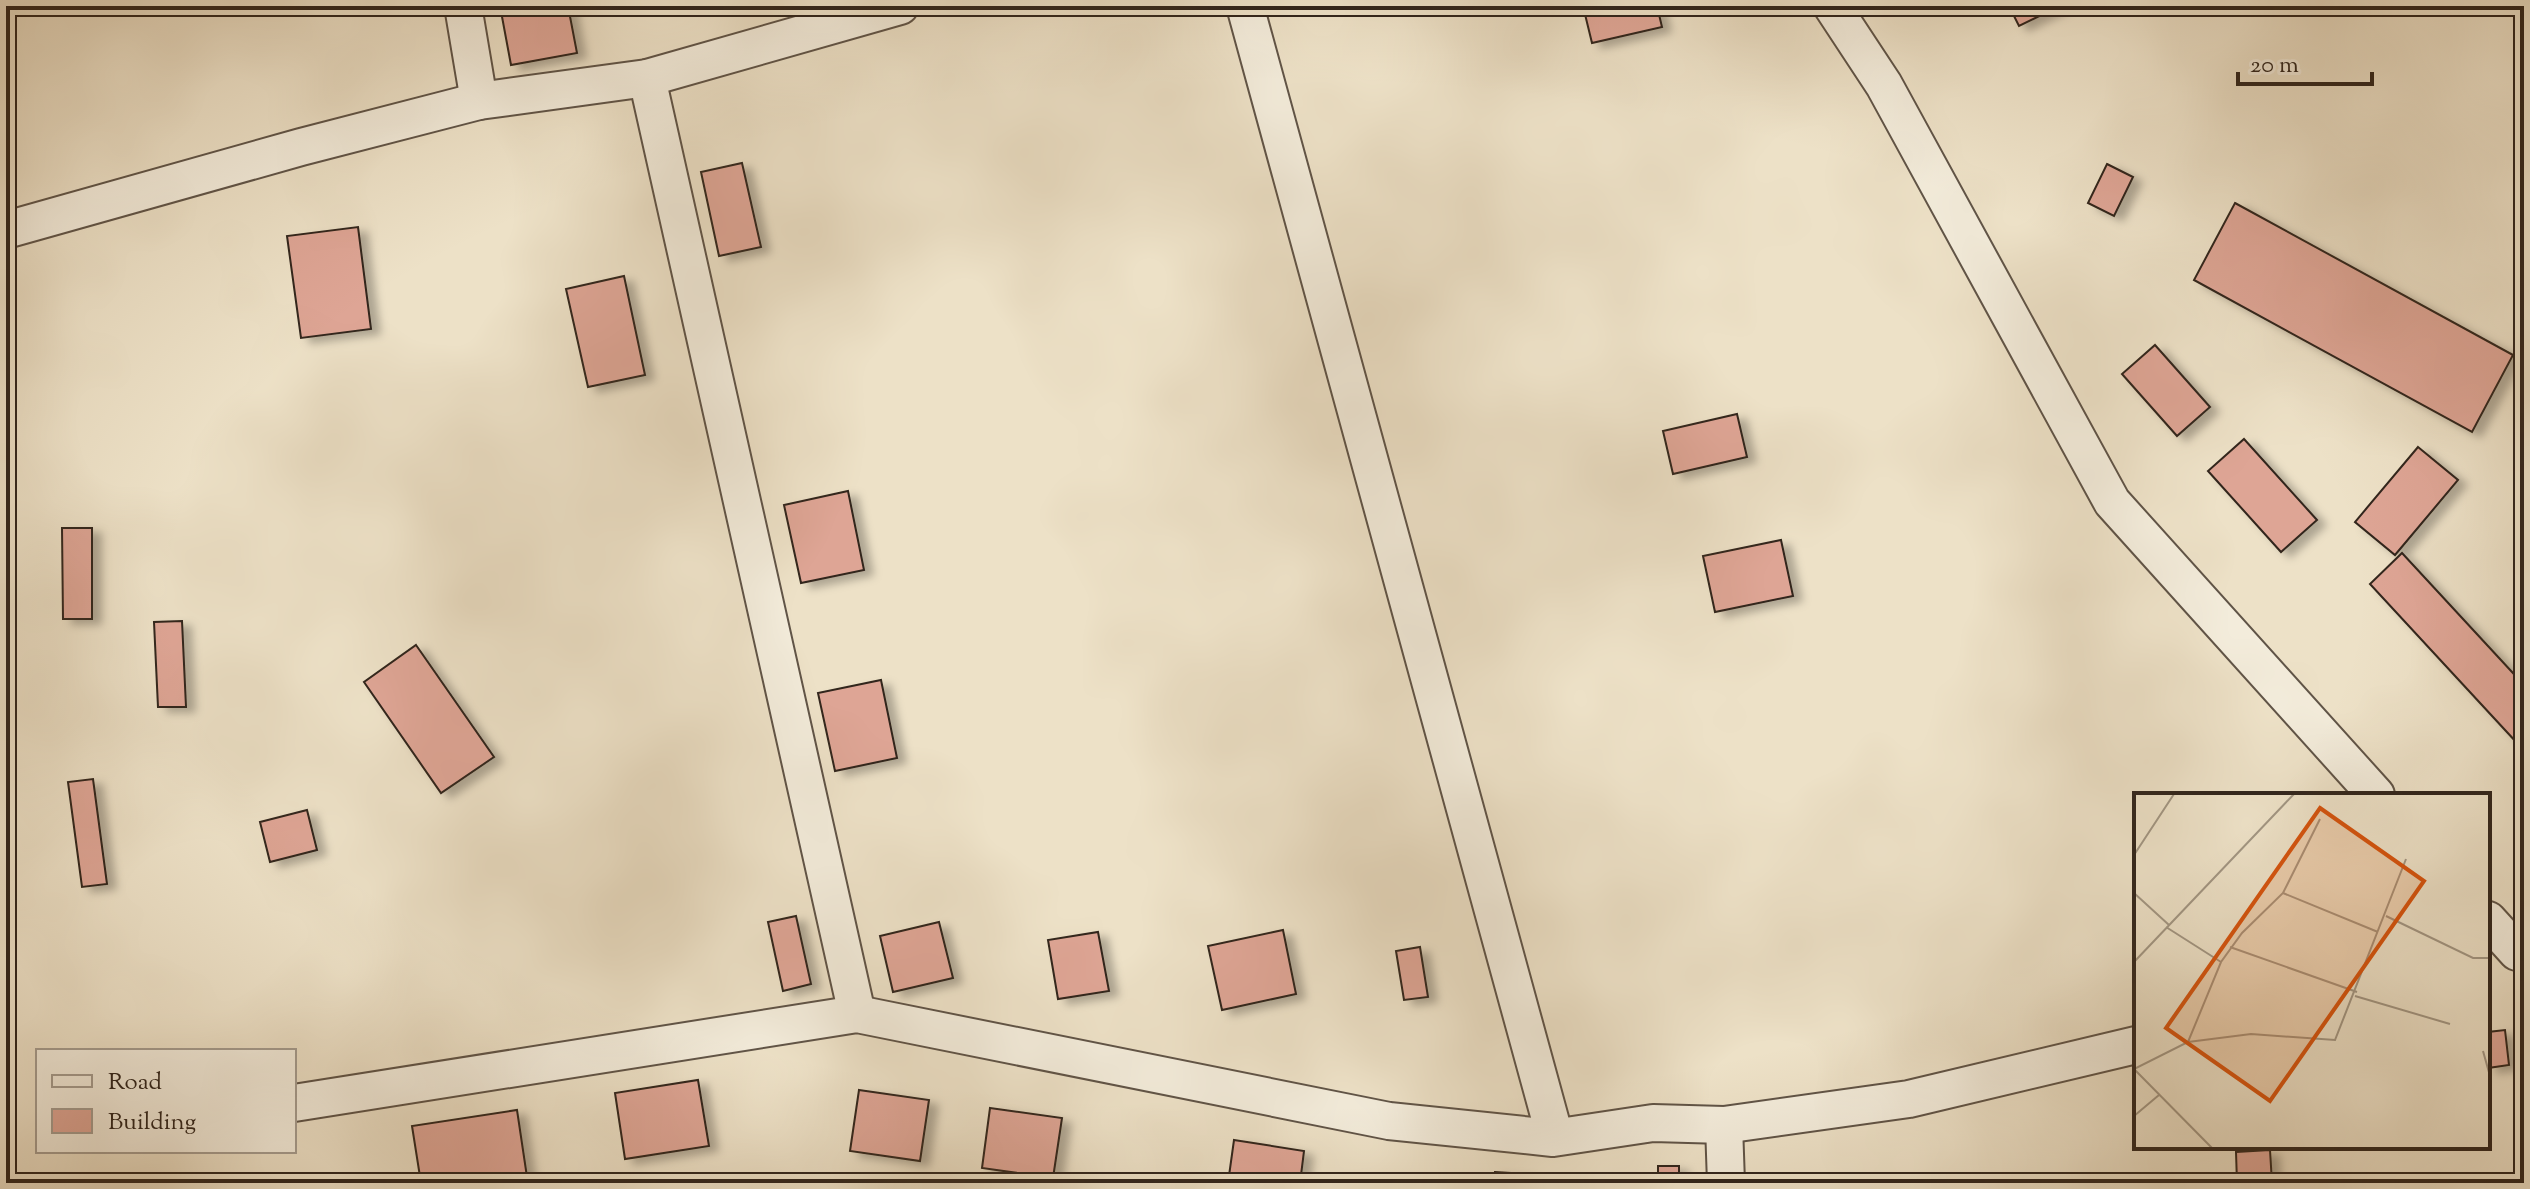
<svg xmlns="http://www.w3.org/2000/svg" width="2530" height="1189" viewBox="0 0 2530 1189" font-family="'Sorts Mill Goudy',serif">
	<defs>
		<filter id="shadow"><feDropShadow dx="9" dy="5" stdDeviation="4" flood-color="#0004"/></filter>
	</defs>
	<rect width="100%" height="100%" fill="#ede1c7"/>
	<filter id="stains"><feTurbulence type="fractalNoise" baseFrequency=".0025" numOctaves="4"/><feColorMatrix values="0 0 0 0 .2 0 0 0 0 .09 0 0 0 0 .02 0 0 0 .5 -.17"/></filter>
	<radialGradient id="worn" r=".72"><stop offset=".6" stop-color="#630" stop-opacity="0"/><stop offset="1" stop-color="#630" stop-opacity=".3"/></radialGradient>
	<!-- building -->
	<g fill="#dea595" stroke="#31251c" stroke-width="2" filter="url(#shadow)">
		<polygon points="500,6 568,6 577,53 511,65"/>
		<polygon points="1583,6 1657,6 1662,27 1592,43"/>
		<polygon points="2009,6 2060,6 2019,26"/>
		<polygon points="742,163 761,247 719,256 701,172"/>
		<polygon points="2107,164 2133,177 2114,216 2088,203"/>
		<polygon points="2235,203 2513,355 2472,432 2194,280"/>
		<polygon points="358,227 371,329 301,338 287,236"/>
		<polygon points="624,276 645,375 588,387 566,289"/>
		<polygon points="2155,345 2210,407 2177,436 2122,374"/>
		<polygon points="1737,414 1747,457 1673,474 1663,431"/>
		<polygon points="2244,439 2317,520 2281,552 2208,471"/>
		<polygon points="2418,447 2458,480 2395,555 2355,522"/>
		<polygon points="848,491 864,570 801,583 784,505"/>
		<polygon points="62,528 92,528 92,619 63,619"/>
		<polygon points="1781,540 1793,596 1715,612 1703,556"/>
		<polygon points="2402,553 2524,685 2524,739 2518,744 2370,584"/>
		<polygon points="182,621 186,707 158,707 154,622"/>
		<polygon points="416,645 494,757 441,793 364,682"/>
		<polygon points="881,680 897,758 835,771 818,693"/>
		<polygon points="93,779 107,884 82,887 68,782"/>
		<polygon points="307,810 317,850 270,862 260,822"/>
		<polygon points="796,916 811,984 783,991 768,922"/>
		<polygon points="939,922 953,978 893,992 880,936"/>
		<polygon points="1283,930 1296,994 1222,1010 1208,946"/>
		<polygon points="1098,932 1109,991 1058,999 1048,940"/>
		<polygon points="1420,947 1428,997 1404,1000 1396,951"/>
		<polygon points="2505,1030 2509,1065 2488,1068 2488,1032"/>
		<polygon points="698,1080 709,1146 625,1159 615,1093"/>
		<polygon points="859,1090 929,1100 920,1161 850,1151"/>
		<polygon points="990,1108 1062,1118 1053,1178 982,1168"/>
		<polygon points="517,1110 527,1177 488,1183 421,1183 412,1126"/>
		<polygon points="1234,1140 1304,1151 1300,1183 1228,1183"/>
		<polygon points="2270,1150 2272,1183 2237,1183 2236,1152"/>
		<rect x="1658" y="1166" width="21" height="17"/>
		<polygon points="1495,1172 1526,1174 1526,1183 1495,1183"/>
	</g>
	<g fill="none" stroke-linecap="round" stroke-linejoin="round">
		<defs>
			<g id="street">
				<polyline points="463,6 479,101"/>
				<polyline points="1245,6 1555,1137"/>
				<polyline points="1832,6 1884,85 2112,502 2376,795"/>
				<polyline points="647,78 857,1014"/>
				<polyline points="6,230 301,147 479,101 647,78 900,6"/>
				<polyline points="2488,920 2517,952"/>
				<polyline points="294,1103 857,1014 1389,1121 1553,1138 1653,1123 1724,1125 1909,1099 2136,1045"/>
				<polyline points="1724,1125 1726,1183"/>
			</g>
		</defs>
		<!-- street casing -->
		<use href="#street" stroke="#605447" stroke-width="40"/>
		<!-- street -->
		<use href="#street" stroke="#f3ecdb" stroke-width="36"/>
	</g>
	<!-- overview -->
	<g transform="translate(2134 793)">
		<rect width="356" height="356" fill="#ede1c7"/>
		<path fill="none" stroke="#a29683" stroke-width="2" d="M0,62L40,1M0,100L35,132M149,100L244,139M252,123L339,165H356M32,134L87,169M96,154L223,199M0,169L160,1M221,203L316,231M54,249L117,241L201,247L272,66M349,258L356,283M0,323L25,302M78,355L0,276L54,249L87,169L108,140L149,100L186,26"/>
		<path fill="#d6540e" fill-opacity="0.15" stroke="#d6540e" stroke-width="4" d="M186,15L290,88L136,308L32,235Z"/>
		<rect width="356" height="356" fill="none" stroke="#31251c" stroke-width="4"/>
	</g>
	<!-- margin -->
	<rect width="2530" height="1189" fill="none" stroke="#ede1c7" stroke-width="32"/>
	<rect x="8" y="8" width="2514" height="1173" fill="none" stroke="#31251c" stroke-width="4"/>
	<rect x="16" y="16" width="2498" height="1157" fill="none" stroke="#31251c" stroke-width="2"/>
	<!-- legend -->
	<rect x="36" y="1049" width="260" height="104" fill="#f3ecdb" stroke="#a59c8f" stroke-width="2"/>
	<rect x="52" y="1075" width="40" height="12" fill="#f3ecdb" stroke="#a59c8f" stroke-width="2"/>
	<text x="108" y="1089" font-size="24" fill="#31251c">Road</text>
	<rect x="52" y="1109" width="40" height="24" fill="#dea595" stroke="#a59c8f" stroke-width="2"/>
	<text x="108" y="1129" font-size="24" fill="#31251c">Building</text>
	<!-- scale -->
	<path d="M2238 72v12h134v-12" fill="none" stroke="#31251c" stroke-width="4"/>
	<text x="2250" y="72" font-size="24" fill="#31251c" stroke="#f3ecdb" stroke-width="6" paint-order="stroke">20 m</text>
	<rect width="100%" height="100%" filter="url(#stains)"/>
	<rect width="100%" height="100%" fill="url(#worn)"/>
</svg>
